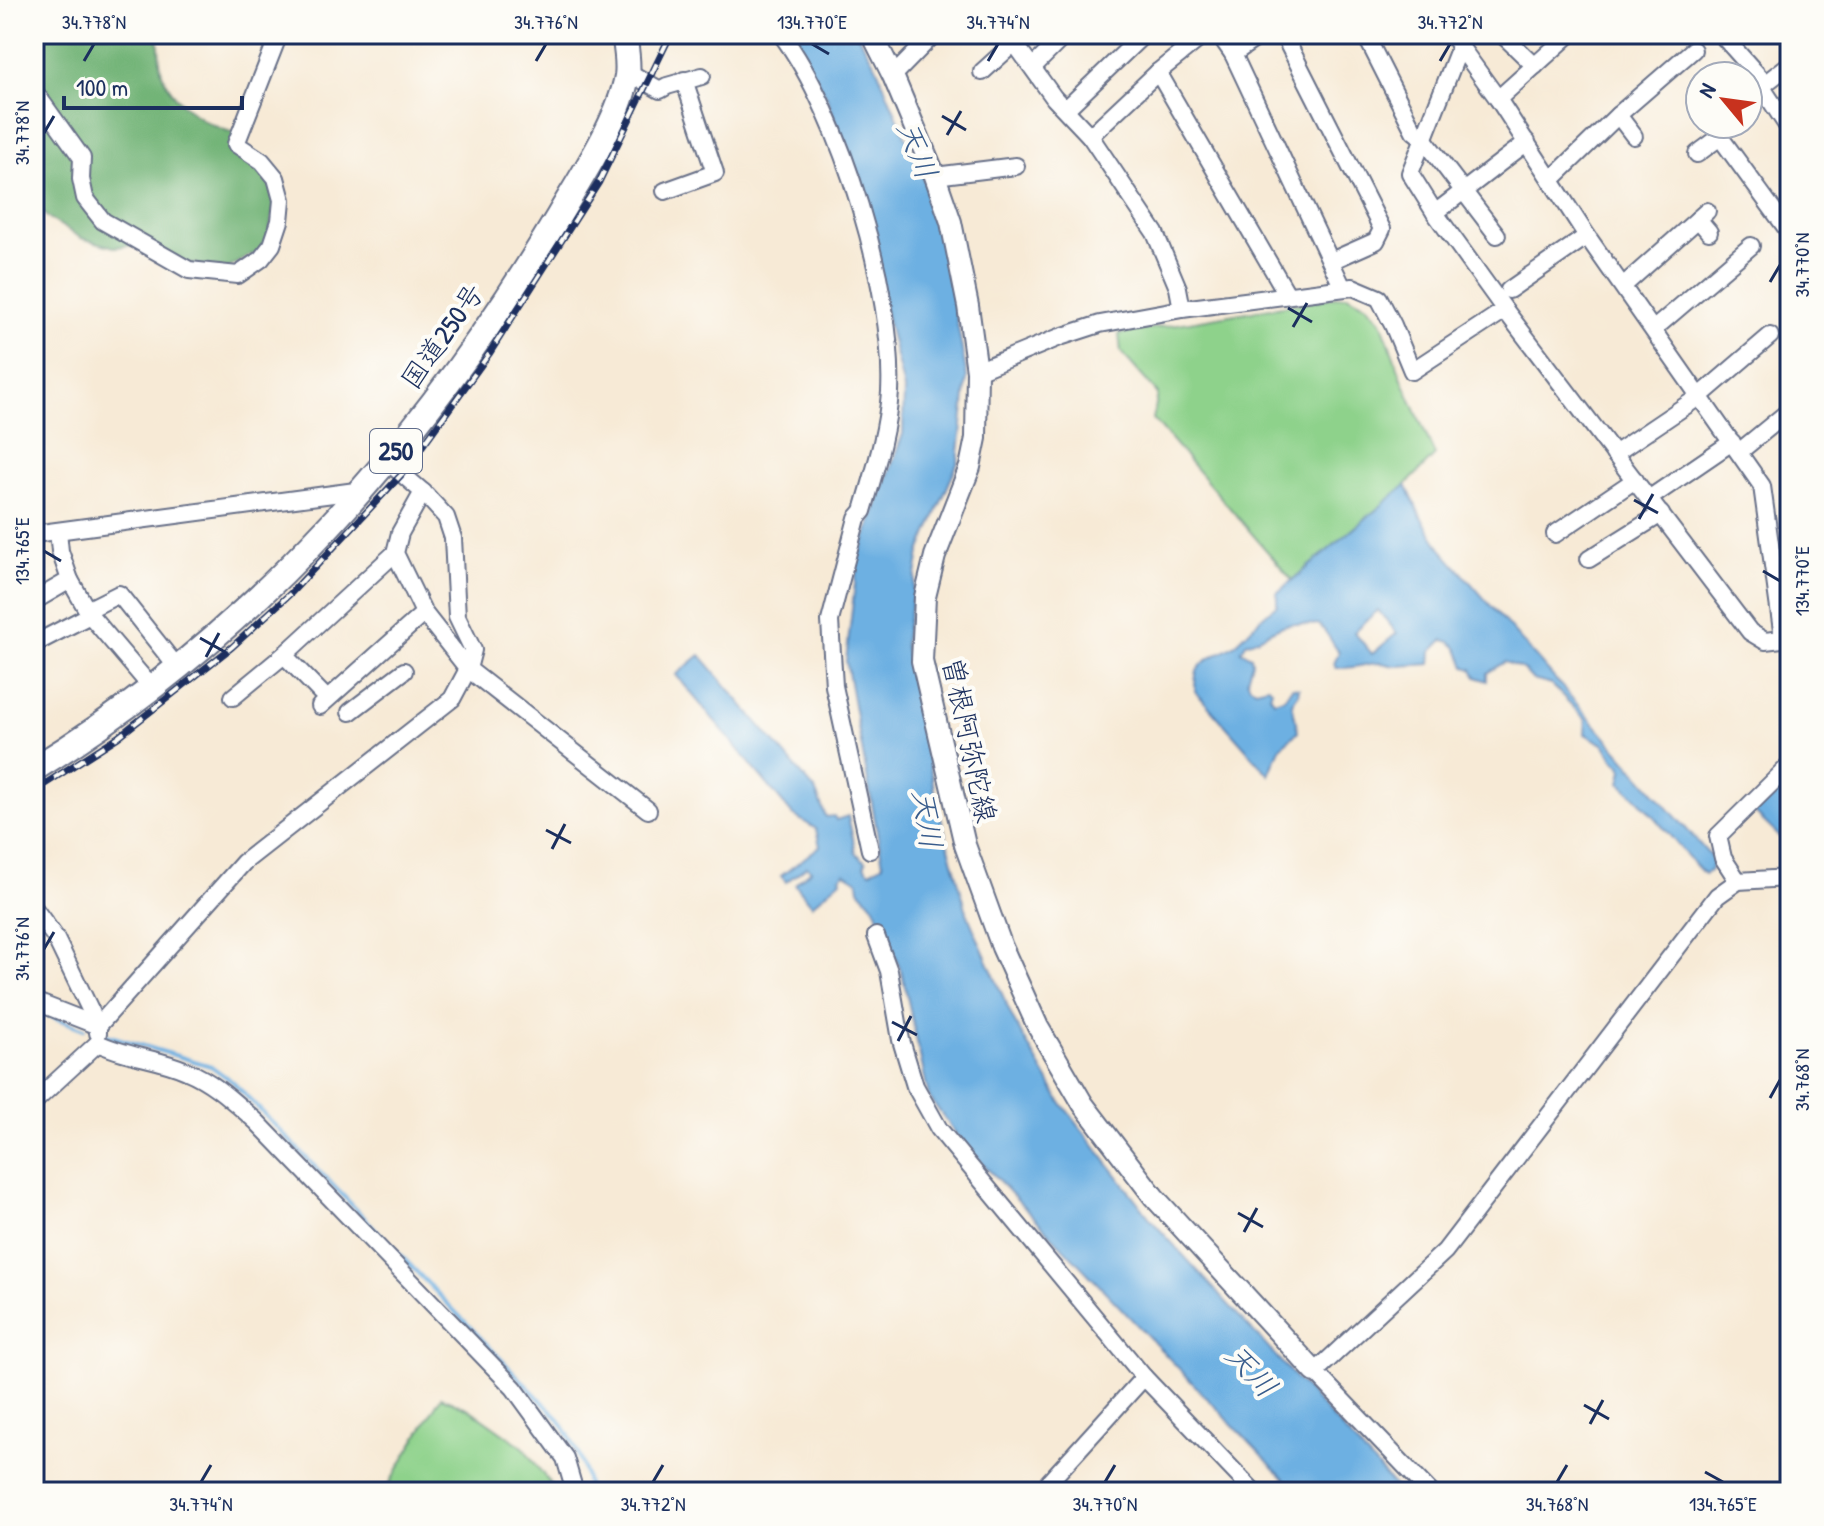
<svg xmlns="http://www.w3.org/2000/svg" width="1824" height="1526" viewBox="0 0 1824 1526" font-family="'Patrick Hand','Klee One',sans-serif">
	<rect width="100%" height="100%" fill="#fdfcf7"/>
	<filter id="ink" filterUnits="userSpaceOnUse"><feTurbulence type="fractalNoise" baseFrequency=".0125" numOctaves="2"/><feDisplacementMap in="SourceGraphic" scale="16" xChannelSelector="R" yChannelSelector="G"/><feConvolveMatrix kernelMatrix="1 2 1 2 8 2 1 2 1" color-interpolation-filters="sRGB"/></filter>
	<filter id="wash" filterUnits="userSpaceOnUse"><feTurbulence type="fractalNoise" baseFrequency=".006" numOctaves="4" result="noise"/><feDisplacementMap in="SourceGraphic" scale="32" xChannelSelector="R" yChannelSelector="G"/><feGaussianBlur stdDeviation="1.8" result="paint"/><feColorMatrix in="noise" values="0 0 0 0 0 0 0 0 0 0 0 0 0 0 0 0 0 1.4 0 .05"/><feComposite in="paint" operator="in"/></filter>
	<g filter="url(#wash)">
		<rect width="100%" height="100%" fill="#f7ead6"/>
		<!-- green -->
		<g fill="#8ed28b" stroke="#548074" stroke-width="2">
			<polygon points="1347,295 1367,305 1381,321 1404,384 1435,455 1406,485 1292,580 1153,419 1158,394 1121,352 1119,334"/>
			<polygon points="441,1397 469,1409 523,1447 556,1492 384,1492"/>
		</g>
		<!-- forest -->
		<path fill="#72b477" stroke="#46726a" stroke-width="2" d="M34,34H158C160,47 158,67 164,78C178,108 207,126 238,134L277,192L266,251L251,255L227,269L186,263L150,244L114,247L81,238L47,217L34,201Z"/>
		<!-- water -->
		<g fill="#6db0e2" stroke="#4470a0" stroke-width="2" fill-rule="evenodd">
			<polygon points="790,34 857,34 876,66 937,212 967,377 958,462 920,552 904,644 939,811 968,916 1013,1019 1060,1101 1153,1222 1400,1492 1297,1492 963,1143 929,1097 902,973 874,906 859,889 858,881 845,873 840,877 841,880 812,905 795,884 811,870 807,866 786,882 781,876 820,846 816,829 793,815 676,675 700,655 815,790 826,817 834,816 836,820 848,816 856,853 866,862 864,866 870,872 883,864 846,661 858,558 903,434 904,389 846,152 826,95"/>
			<path d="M1406,485L1421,517L1441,549L1711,857L1714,861L1710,871L1704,874C1676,846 1650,807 1620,783L1623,770L1621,765L1614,760L1605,745L1585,734L1586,720L1552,685L1533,680L1523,669L1505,662L1487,673V681L1476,677L1472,669L1465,667C1460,654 1458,642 1443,640L1431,652L1430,664C1419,665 1408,665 1398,666C1392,666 1385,663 1379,663C1365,664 1350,669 1336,668L1334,664L1339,652C1332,644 1326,629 1318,624C1305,626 1297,622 1286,625C1271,629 1261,639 1246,643L1241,651L1251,656L1252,662L1247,679L1250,686L1256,689L1268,686L1272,689L1270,695L1274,701L1284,698L1292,687L1299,688L1298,694L1292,703L1298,732L1281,746L1269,775L1195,691C1195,685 1195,677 1197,671C1205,657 1222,653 1234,645C1249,633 1260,616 1277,605V593ZM1378,610L1397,633L1372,654L1354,632Z"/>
			<polygon points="1776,787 1790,801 1790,834 1780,837 1750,808"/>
		</g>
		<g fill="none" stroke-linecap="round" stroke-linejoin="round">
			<!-- stream -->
			<g stroke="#6db0e2" stroke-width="4">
				<polyline points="34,1010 84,1029"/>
				<path d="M100,1033L211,1066L233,1082L558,1418C574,1442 585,1463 588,1492"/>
			</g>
		</g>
	</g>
	<g filter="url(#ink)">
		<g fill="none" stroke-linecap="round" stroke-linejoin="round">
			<defs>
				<g id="minor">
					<path d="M781,34C841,113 895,294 890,392C887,434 874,472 863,511L857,518L830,621L834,686L870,850"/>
					<polyline points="1008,34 1054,98 1090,136 1155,233 1178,288 1182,309"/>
					<polyline points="1219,34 1233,54 1262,34"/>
					<polyline points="1283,34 1382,229 1376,241 1331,261"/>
					<polyline points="1365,34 1414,131 1423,138 1497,235"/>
					<polyline points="1451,34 1498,99 1587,236 1762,486 1783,638"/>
					<polyline points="1465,34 1410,173 1435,213 1505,310 1750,632 1765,641 1790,638"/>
					<polyline points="1502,34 1535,66"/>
					<polyline points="1721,34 1763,81 1765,92 1790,130"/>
					<polyline points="1233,54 1343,288"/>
					<polyline points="1033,67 1066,34"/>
					<polyline points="628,72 660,90 667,86 702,76"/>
					<polyline points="982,72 1014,43"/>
					<polyline points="1158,72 1287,294"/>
					<polyline points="893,76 934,34"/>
					<polyline points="34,91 82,158 81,179 85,198 103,221 189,270 238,275 261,259 272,245 280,221 282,200 276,178 262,161 236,144 279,34"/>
					<polyline points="1748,97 1790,64"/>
					<polyline points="1498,99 1570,34"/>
					<polyline points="1066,109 1144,34"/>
					<polyline points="1618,115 1634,136"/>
					<polyline points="1090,136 1158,72 1205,34"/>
					<polyline points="1720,137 1790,233"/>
					<polyline points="1697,154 1720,137 1727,124"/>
					<polyline points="935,176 1016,166"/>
					<polyline points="1551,180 1618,115 1693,50"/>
					<polyline points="665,191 715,173 684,80"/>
					<polyline points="1435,213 1527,142"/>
					<polyline points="1698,219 1709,232"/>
					<polyline points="1623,286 1707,211"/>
					<polyline points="1509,290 1587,236"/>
					<polyline points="1654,329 1751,246"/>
					<polyline points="977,371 1060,337 1100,324 1182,309 1353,287 1379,298 1393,325 1412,371 1505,310"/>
					<polyline points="1739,452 1789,411"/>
					<polyline points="1614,454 1700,396 1770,336"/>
					<polyline points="388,462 423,492 446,517 453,538 457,617 473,650 468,669 648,810"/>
					<polyline points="1650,498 1732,442"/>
					<polyline points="34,534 363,490"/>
					<polyline points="1555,534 1635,480"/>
					<polyline points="1589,559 1661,514"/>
					<polyline points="70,580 90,615 151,687"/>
					<polyline points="34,601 70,580 60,551 58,531"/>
					<polyline points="87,610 119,594 176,666"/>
					<polyline points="34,644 90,615"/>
					<polyline points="284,655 326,698"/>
					<polyline points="233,697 284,655 395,553"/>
					<polyline points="320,706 424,613"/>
					<polyline points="350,712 404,671"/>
					<polyline points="1738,881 1723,858 1718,836 1790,765"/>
					<polyline points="34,908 55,937 98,1026 98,1033"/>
					<polyline points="876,936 889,971 901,1040 915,1086 939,1129 1144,1377"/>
					<polyline points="34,1001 98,1026"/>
					<polyline points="98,1026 244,862 452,699 468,669 424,613 395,553 400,533 423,492"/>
					<path d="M98,1043C127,1057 158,1058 187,1071C214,1082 235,1103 257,1122L514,1388L565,1458L575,1492"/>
					<polyline points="34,1102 98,1043"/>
					<polyline points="1040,1492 1144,1377 1254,1492"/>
					<polyline points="1430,1492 1315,1372 1445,1251 1717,896 1738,881 1790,878"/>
				</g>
				<polyline id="major" points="872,34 893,76 935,176 951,222 968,306 977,371 976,438 970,467 935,556 925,597 922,661 965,845 1002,947 1038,1027 1083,1104 1154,1197 1315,1372"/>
				<path id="highway" d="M34,769C257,632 425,440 558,217C581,177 619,121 627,76C629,63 626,47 624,34"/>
			</defs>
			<!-- minor casing -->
			<use href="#minor" stroke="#687088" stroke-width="20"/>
			<!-- major casing -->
			<use href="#major" stroke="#687088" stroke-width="24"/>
			<!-- highway casing -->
			<use href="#highway" stroke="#687088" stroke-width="28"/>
			<!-- minor -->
			<use href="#minor" stroke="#fff" stroke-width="16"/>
			<!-- major -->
			<use href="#major" stroke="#fff" stroke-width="20"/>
			<!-- highway -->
			<use href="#highway" stroke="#fff" stroke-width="24"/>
			<defs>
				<polyline id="rail" points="34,791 118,737 232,647 291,593 402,474 489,354 599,182 671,34"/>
			</defs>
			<!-- rail casing -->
			<use href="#rail" stroke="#1b2f5e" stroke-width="7"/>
			<!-- rail -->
			<use href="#rail" stroke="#fdfcf7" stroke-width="4" stroke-dasharray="12" stroke-linecap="butt"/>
		</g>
	</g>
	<!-- ticks -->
	<path fill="none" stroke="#1b2f5e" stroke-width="3" d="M812,44L829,54M84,61L94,44M536,61L546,44M988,61L998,44M1440,61L1450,44M942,116L966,130M44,133L54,116M947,135L961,111M1770,282L1780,265M1288,308L1312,322M1293,327L1307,303M1634,500L1658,513M1639,519L1653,494M44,551L61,561M1763,571L1780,581M200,638L225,652M206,657L219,633M546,830L571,843M552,849L565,824M44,949L54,932M892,1022L917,1035M898,1041L911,1016M1770,1098L1780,1080M1238,1213L1263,1227M1244,1232L1257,1208M1584,1405L1609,1419M1590,1424L1603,1400M1705,1472L1723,1482M201,1482L211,1465M653,1482L663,1465M1105,1482L1115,1465M1557,1482L1567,1465"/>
	<g text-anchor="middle" stroke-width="8" stroke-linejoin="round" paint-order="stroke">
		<!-- shield labels -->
		<rect fill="#fdfcf7" stroke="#5f6c8c" stroke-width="2" x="370" y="429" width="52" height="44" rx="6"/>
		<g font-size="26" font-weight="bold" fill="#1b2f5e">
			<text x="396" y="460">250</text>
		</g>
		<!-- street labels -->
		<g font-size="28" fill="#1b2f5e" stroke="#fdfcf7">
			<text transform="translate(442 336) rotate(-55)" y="10">国道250号</text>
			<text transform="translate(970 740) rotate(78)" y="10">曽根阿弥陀線</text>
		</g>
		<!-- water labels -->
		<g font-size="30" font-style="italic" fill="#385c8c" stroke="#fdfcf7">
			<text transform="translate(917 150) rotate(68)" y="10">天川</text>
			<text transform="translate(927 819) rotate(81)" y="10">天川</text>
			<text transform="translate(1251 1371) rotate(47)" y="10">天川</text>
		</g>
	</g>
	<!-- margin -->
	<rect width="1824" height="1526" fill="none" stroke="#fdfcf7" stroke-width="88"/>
	<!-- north arrow -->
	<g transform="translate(1724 100) rotate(299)"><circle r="38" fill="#fdfcf7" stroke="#a3aaba" stroke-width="2"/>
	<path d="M0-6L14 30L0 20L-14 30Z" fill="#c8321e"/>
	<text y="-12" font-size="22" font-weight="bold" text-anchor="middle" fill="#1b2f5e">N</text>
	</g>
	<!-- scale -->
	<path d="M64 96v12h178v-12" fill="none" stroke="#1b2f5e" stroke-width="4"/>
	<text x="76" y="96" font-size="24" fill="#1b2f5e" stroke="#fdfcf7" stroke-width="6" paint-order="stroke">100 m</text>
	<rect x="44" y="44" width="1736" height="1438" fill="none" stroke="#1b2f5e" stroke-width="3"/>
	<g font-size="20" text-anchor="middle" fill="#1b2f5e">
		<text x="94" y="29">34.778°N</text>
		<text x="546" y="29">34.776°N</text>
		<text x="812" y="29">134.770°E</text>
		<text x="998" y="29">34.774°N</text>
		<text x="1450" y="29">34.772°N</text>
		<text transform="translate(22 133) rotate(-90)" y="7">34.778°N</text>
		<text transform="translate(1802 265) rotate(-90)" y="7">34.770°N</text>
		<text transform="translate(22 551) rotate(-90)" y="7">134.765°E</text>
		<text transform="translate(1802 581) rotate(-90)" y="7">134.770°E</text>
		<text transform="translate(22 949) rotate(-90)" y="7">34.776°N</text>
		<text transform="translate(1802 1080) rotate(-90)" y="7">34.768°N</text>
		<text x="201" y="1511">34.774°N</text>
		<text x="653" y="1511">34.772°N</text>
		<text x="1105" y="1511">34.770°N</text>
		<text x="1557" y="1511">34.768°N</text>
		<text x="1723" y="1511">134.765°E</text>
	</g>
</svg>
